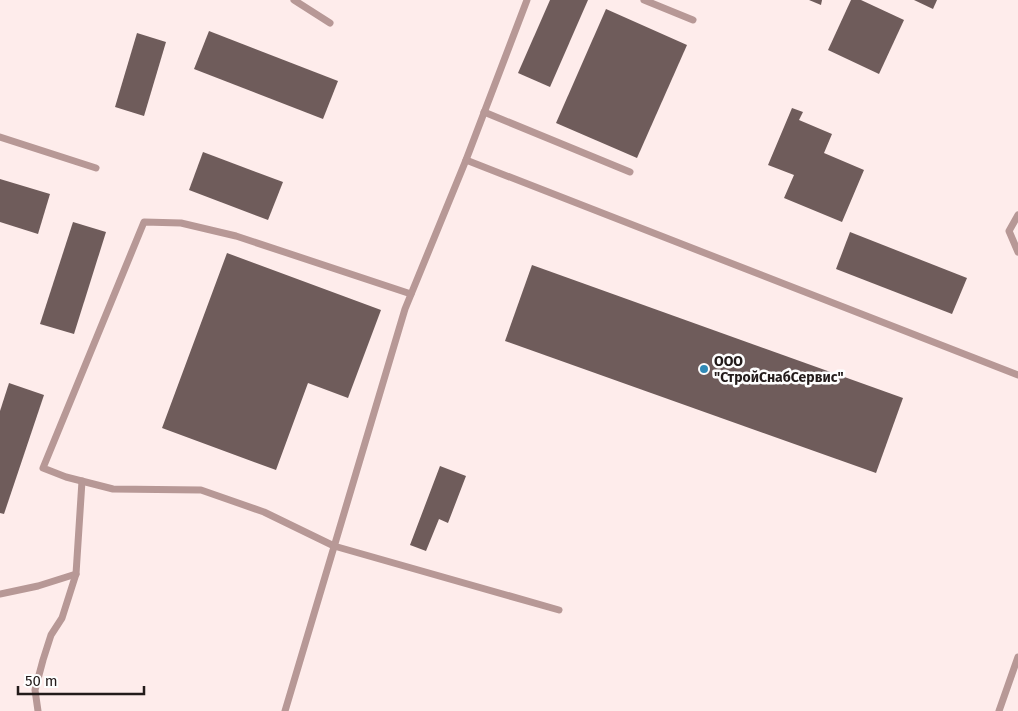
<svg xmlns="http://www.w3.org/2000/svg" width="1018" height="711" viewBox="0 0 1018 711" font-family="'Fira Sans',sans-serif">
	<rect width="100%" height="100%" fill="#feeceb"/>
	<!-- building -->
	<g fill="#6f5c5b">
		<polygon points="550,0 588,0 550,87 518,73"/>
		<polygon points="809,0 822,0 821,5"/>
		<polygon points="851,0 861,0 904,20 879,74 828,50"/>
		<polygon points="914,0 937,0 933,9"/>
		<polygon points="606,9 687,45 637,158 556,123"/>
		<polygon points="209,31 338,81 323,119 194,69"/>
		<polygon points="137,33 166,42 144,116 115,107"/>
		<polygon points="792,108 803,112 799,120 832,134 824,153 864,170 842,222 784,198 794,175 768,165"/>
		<polygon points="203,152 283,182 268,220 189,190"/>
		<polygon points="0,179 50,194 38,234 0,222"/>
		<polygon points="73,222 106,232 74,334 40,324"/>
		<polygon points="850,232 967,278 952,314 836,269"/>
		<polygon points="227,253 381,310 348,398 308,383 276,470 162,428"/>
		<polygon points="532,265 903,398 876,473 505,341"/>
		<polygon points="9,383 44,395 4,514 0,513 0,411"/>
		<polygon points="440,466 466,476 448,523 439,519 426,551 410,545"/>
	</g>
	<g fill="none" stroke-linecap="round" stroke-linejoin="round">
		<!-- lane -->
		<g stroke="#b79896" stroke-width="7">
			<polyline points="294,0 330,23"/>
			<polyline points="644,0 693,20"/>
			<polyline points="484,112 630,172"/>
			<polyline points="0,137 96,168"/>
			<polyline points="466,160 1018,375"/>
			<polyline points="1018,215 1009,231 1018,252"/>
			<polyline points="411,294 236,236 181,223 144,222 43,468 66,477 113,489 201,490 264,512 334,546 559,610"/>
			<polyline points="0,594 38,586 76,574"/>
			<polyline points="38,711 35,690 43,660 51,635 62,618 76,574 82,481"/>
			<polyline points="285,711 405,309 466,160 527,0"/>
			<polyline points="999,711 1018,657"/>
		</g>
	</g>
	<!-- markers -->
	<circle fill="#2f8ab7" stroke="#fefefe" stroke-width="2" cx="704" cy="369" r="5"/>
	<g text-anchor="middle" stroke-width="5" stroke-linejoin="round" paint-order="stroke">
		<!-- poi labels -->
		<g font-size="14" font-weight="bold" fill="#231b1a" stroke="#fefefe" text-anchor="start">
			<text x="714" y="366">ООО<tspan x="714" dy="16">"СтройСнабСервис"</tspan></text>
		</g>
	</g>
	<!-- scale -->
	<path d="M18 686v8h126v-8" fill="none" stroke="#231b1a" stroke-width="2.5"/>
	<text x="25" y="686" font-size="15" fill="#231b1a" stroke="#fefefe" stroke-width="4" paint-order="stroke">50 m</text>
</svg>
